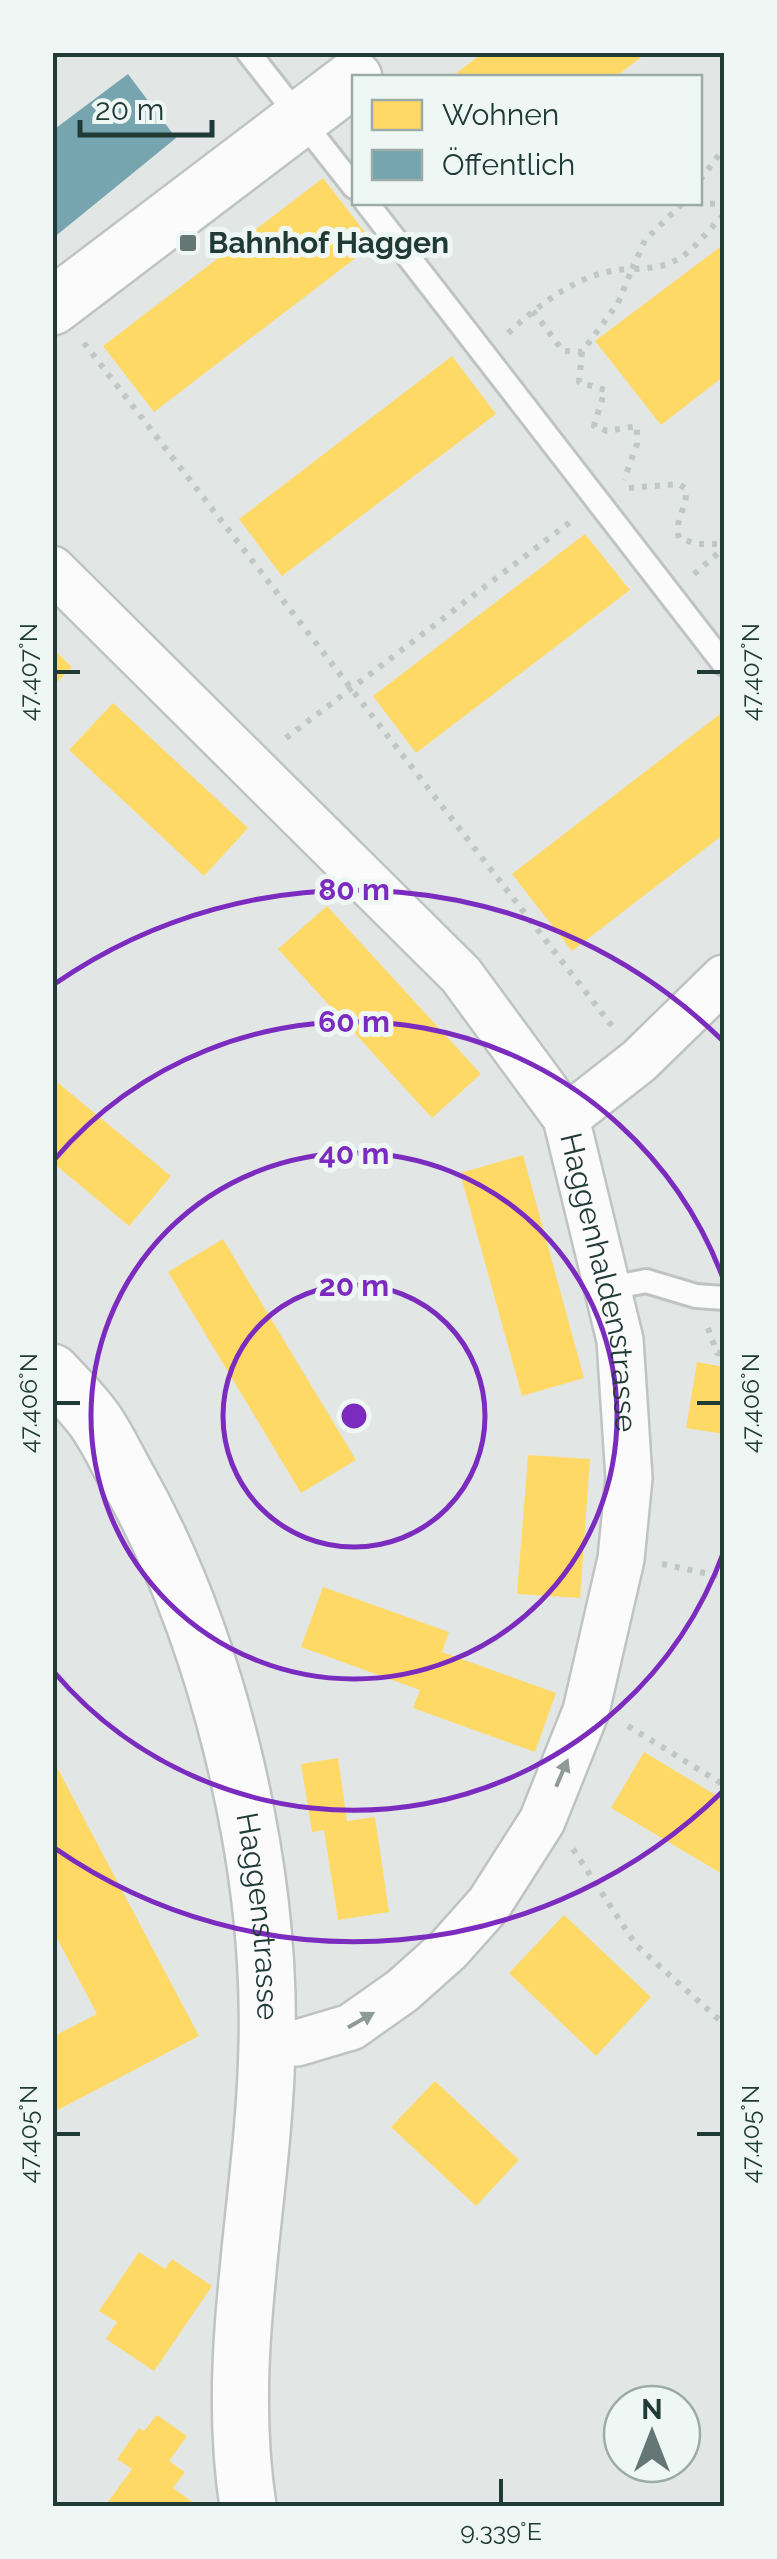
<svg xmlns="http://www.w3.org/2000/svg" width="777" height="2559" viewBox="0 0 777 2559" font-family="Raleway,sans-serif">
	<rect width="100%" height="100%" fill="#e2e7e6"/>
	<!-- homes -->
	<g fill="#ffd966">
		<polygon points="484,52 648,52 614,78 450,78"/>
		<polygon points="323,178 374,244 154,412 103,346"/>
		<polygon points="724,244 724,376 661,425 595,341"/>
		<polygon points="452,356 496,414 282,576 239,519"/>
		<polygon points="585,534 630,590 416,753 373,696"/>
		<polygon points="52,648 72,667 52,687"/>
		<polygon points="113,703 248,828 204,876 69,750"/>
		<polygon points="724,711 724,834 572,951 512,874"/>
		<polygon points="327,906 481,1074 432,1118 278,949"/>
		<polygon points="52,1078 171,1176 129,1226 52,1162"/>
		<polygon points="523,1155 584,1378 522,1396 460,1173"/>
		<polygon points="223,1239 356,1460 301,1493 168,1272"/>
		<polygon points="697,1362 724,1367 724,1434 686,1428"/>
		<polygon points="528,1455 590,1459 580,1598 517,1594"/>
		<polygon points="323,1587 449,1632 442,1652 556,1693 535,1752 413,1708 420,1690 301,1647"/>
		<polygon points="644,1752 724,1800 724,1875 611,1808"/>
		<polygon points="52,1758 199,2036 52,2113 52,2037 97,2014 52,1929"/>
		<polygon points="338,1758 347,1821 375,1817 389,1912 338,1920 324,1830 312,1832 301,1764"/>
		<polygon points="564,1915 651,1997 596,2056 509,1973"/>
		<polygon points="435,2081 519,2160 476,2206 391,2127"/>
		<polygon points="139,2252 165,2269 172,2259 212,2286 154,2371 106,2339 117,2322 99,2311"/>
		<polygon points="157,2415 187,2436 169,2461 185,2472 173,2488 194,2503 105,2506 132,2469 117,2459 139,2428 144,2431"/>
	</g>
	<!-- public -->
	<polygon fill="#76a5af" points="128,74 176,138 52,239 52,131"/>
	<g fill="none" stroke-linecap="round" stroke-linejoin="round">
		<defs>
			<g id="service">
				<polyline points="248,52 354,187"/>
				<polyline points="366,202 724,664"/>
				<polyline points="611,1288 646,1281 696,1296 724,1298"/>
			</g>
			<g id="minor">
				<path id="s1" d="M52,569L461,975L566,1118L620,1340L629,1478L621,1559L586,1711L542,1821L489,1904L448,1950L402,1991L351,2027L297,2043H267"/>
				<polyline points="566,1118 639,1061 724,978"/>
			</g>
			<g id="tertiary">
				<polyline points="52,307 354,78"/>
				<path id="s2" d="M52,1372C66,1387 81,1402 93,1418C106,1435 116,1458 127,1477C217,1635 272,1862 267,2046C264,2200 224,2352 248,2506"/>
			</g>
		</defs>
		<!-- service casing -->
		<use href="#service" stroke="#bfc4c3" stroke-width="28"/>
		<!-- minor casing -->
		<use href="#minor" stroke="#bfc4c3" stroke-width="50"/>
		<!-- tertiary casing -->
		<use href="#tertiary" stroke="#bfc4c3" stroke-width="60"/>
		<!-- path -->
		<g stroke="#bfc8c6" stroke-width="6" stroke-dasharray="5 8" stroke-linecap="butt">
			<polyline points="700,180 724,148"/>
			<polyline points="684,203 724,204"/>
			<path d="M533,311L563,351L582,352L618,303L632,269C684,268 690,250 724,214"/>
			<path d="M508,333C543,302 583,269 632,269L645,240L684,202"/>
			<polyline points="84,343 612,1026"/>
			<polyline points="582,352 579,382 605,390 594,426 607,431 637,426 637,444 624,480"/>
			<path d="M629,488L679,484L686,489C688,507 673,522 679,538L697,544H724"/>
			<polyline points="694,574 724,548"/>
			<polyline points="286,738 574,519"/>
			<polyline points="708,1328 717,1353 724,1354"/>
			<polyline points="662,1564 724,1577"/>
			<polyline points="628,1726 724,1785"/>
			<polyline points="573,1849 636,1945 724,2024"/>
		</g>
		<!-- service -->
		<use href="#service" stroke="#fbfbfb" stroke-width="22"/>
		<!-- minor -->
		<use href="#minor" stroke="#fbfbfb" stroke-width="45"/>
		<!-- tertiary -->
		<use href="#tertiary" stroke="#fbfbfb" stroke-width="55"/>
	</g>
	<!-- one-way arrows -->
	<defs><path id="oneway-solid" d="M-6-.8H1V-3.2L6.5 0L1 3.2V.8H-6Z" transform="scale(2.5)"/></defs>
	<g fill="#8e9a98">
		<use href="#oneway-solid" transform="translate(562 1773) rotate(-67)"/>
		<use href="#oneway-solid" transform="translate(361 2020) rotate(-30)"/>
	</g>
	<!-- ticks -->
	<path fill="none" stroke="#203a36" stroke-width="4" d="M55,672H80M697,672H722M55,1403H80M697,1403H722M55,2134H80M697,2134H722M501,2479V2504"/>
	<!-- distance rings -->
	<g fill="none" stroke="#7b2cbf" stroke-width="5">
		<circle cx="354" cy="1416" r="131"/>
		<circle cx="354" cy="1416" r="263"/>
		<path d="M724 1551A394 394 0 0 1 54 1672M54 1160A394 394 0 0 1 724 1281"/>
		<path d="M723 1791A526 526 0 0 1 56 1849M56 983A526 526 0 0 1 723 1041"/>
	</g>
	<!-- markers -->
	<rect fill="#647774" stroke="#eff7f4" stroke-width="4" x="178" y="233" width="20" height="20" rx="5"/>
	<g text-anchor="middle" stroke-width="10" stroke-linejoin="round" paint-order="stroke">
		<!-- poi labels -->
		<g font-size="30" font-weight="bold" fill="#203a36" stroke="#eff7f4" text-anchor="start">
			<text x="208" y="253">Bahnhof Haggen</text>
		</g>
		<!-- street labels -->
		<g font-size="30" fill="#203a36" stroke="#eff7f4">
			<text dy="10" stroke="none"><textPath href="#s1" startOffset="922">Haggenhaldenstrasse</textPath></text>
			<text dy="10" stroke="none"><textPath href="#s2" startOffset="592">Haggenstrasse</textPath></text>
		</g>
	</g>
	<circle cx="354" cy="1416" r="15" fill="#7b2cbf" stroke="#eff7f4" stroke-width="5"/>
	<g font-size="30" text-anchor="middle" font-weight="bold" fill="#7b2cbf" stroke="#eff7f4" stroke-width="10" stroke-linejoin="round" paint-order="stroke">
		<text x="354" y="900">80 m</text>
		<text x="354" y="1032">60 m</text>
		<text x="354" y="1164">40 m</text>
		<text x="354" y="1296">20 m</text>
	</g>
	<!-- border -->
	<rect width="777" height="2559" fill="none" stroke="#eff7f4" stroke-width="110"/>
	<!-- legend -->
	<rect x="352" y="75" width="350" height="130" fill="#eff7f4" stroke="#9caba8" stroke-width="2.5"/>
	<rect x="372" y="100" width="50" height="30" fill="#ffd966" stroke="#9caba8" stroke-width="2.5"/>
	<text x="442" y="125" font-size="30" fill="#203a36">Wohnen</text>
	<rect x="372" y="150" width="50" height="30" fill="#76a5af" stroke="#9caba8" stroke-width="2.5"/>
	<text x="442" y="175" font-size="30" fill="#203a36">Öffentlich</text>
	<!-- north arrow -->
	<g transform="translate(652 2434)"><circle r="48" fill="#eff7f4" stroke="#9caba8" stroke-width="2.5"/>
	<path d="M0-8L18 38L0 25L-18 38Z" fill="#647774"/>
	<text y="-15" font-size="28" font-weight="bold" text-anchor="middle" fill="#203a36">N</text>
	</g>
	<!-- scale -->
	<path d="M80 120v15h132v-15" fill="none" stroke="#203a36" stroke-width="5"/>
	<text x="95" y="120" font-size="30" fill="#203a36" stroke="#eff7f4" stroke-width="8" paint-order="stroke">20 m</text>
	<rect x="55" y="55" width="667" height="2449" fill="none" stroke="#203a36" stroke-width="4"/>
	<g font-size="25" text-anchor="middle" fill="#203a36">
		<text transform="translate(28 672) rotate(-90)" y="9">47.407°N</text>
		<text transform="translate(750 672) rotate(-90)" y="9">47.407°N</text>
		<text transform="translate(28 1403) rotate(-90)" y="9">47.406°N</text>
		<text transform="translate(750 1403) rotate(-90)" y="9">47.406°N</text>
		<text transform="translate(28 2134) rotate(-90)" y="9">47.405°N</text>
		<text transform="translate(750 2134) rotate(-90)" y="9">47.405°N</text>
		<text x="501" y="2540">9.339°E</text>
	</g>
</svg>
